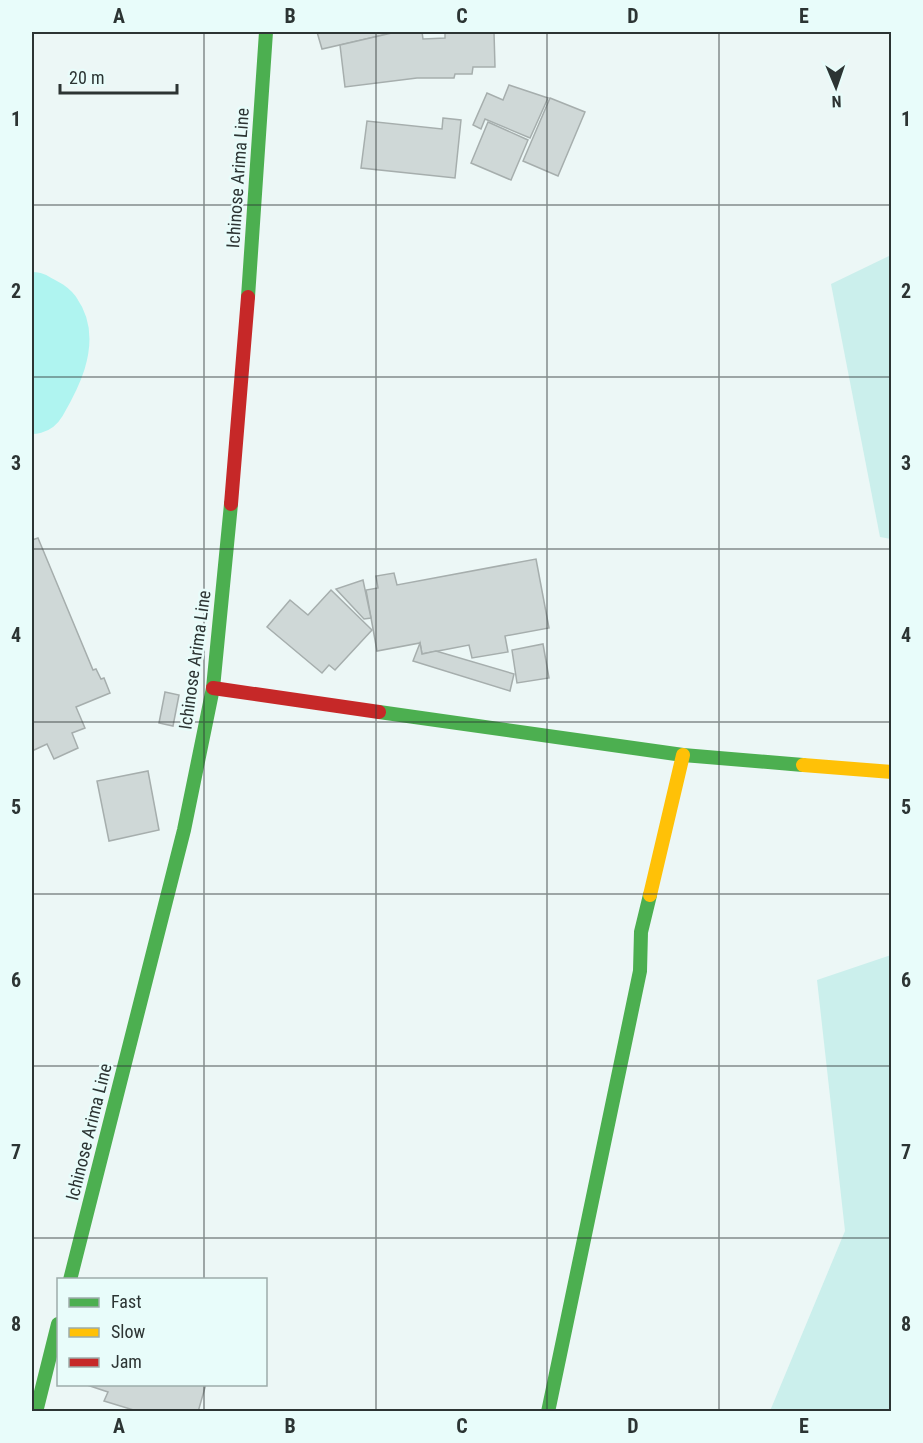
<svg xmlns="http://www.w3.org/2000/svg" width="923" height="1443" viewBox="0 0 923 1443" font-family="'Roboto Condensed',sans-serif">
	<rect width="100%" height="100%" fill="#ecf7f6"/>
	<!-- green -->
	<g fill="#cbefec">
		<polygon points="891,255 891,539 880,537 831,284"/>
		<polygon points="891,955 891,1411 770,1411 845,1231 817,980"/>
	</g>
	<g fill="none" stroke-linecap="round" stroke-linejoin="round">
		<!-- river -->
		<path stroke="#aff4f0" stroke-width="70" d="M32,307C36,310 45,313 48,318C65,342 44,378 32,399"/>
	</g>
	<!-- building -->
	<g fill="#cfd8d7" stroke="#a6aead" stroke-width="1.5">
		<polygon points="317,32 396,32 322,49"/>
		<polygon points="396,32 422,32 423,39 445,38 445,32 494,32 495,67 473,67 472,74 455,74 454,78 417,78 345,87 340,45"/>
		<polygon points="509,85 548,98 530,138 485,119 481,129 473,125 487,93 503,100"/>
		<polygon points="550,98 585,112 558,176 523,161"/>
		<polygon points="443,118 461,120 455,178 361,168 367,121 442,129"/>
		<polygon points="488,122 528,140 511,180 471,163"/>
		<polygon points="38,538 93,670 96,669 101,679 104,678 110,693 76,707 85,728 72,733 78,748 54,759 47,744 32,751 32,540"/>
		<polygon points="536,559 549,628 505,636 508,652 472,658 469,645 422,654 420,643 377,651 366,590 378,588 376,576 394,573 397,585"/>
		<polygon points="363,580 371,618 364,619 336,589"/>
		<polygon points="331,590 372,630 335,670 329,665 322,673 267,627 290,600 308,615"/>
		<polygon points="420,643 422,654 436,651 514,674 510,691 413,661"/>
		<polygon points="543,644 549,678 517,683 512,650"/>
		<polygon points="165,692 179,695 173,726 159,723"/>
		<polygon points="148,771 159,830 109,841 97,781"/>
		<polygon points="84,1384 206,1384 198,1412 140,1412 104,1401 108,1392"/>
	</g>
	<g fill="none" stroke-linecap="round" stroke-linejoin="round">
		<!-- fast -->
		<g stroke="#4caf50" stroke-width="14">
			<polyline points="248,297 266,32"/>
			<polyline points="379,712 683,755 803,765"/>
			<polyline points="70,1280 184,830 213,688 231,504"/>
			<polyline points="36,1412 58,1324"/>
			<polyline points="548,1412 640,971 641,932 650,895"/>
		</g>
		<!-- slow -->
		<g stroke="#ffc107" stroke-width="14">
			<polyline points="803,765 892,772"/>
			<polyline points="650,895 683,755"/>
		</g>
		<!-- jam -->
		<g stroke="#c62828" stroke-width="14">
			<polyline points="231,504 248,297"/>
			<polyline points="213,688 379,712"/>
		</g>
	</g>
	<!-- grid -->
	<path fill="none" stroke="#2c3433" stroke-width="1.5" stroke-opacity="0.55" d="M204,32V1280M376,32V1412M547,32V1412M719,32V1412M32,205H892M32,377H892M32,549H892M32,722H892M32,894H892M32,1066H892M32,1238H892M204,1384V1412"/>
	<g text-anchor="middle" stroke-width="5" stroke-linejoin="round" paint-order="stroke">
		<!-- street labels -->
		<g font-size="18" fill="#2c3433" stroke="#e8fcfa">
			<text transform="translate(238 178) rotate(-86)" y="6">Ichinose Arima Line</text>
			<text transform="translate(195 660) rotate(-82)" y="6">Ichinose Arima Line</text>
			<text transform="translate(89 1132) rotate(-76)" y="6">Ichinose Arima Line</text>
		</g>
	</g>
	<!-- border -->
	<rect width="923" height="1443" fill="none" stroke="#e8fcfa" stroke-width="66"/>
	<!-- legend -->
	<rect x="57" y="1278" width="210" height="108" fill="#e8fcfa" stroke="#9dacaa" stroke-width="1.5"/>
	<rect x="69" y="1298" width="30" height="9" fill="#4caf50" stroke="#9dacaa" stroke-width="1.5"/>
	<text x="111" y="1308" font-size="18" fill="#2c3433">Fast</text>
	<rect x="69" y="1328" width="30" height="9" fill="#ffc107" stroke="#9dacaa" stroke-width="1.5"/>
	<text x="111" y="1338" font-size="18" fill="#2c3433">Slow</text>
	<rect x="69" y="1358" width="30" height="9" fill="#c62828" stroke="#9dacaa" stroke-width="1.5"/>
	<text x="111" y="1368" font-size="18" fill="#2c3433">Jam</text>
	<!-- north arrow -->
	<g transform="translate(836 87) rotate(178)" stroke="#e8fcfa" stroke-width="4.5" paint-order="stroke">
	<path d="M0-4.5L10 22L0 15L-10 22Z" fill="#2c3433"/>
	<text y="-9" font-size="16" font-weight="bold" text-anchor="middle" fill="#2c3433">N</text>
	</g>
	<!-- scale -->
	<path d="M60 84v9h117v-9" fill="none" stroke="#2c3433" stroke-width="3"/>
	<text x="69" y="84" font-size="18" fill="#2c3433" stroke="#e8fcfa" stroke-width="4.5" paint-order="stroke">20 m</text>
	<rect x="33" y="33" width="857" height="1377" fill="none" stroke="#2c3433" stroke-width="2"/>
	<g font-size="20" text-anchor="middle" font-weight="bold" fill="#2c3433">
		<text x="119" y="23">A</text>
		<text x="290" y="23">B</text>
		<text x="462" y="23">C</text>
		<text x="633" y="23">D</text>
		<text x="804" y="23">E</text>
		<text x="16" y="126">1</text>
		<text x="906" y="126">1</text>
		<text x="16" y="298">2</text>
		<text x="906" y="298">2</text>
		<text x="16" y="470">3</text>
		<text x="906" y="470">3</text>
		<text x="16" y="642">4</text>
		<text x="906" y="642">4</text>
		<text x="16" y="814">5</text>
		<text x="906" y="814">5</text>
		<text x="16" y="987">6</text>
		<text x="906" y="987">6</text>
		<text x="16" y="1159">7</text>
		<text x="906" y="1159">7</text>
		<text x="16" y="1331">8</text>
		<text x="906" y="1331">8</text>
		<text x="119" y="1433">A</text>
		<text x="290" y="1433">B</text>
		<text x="462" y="1433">C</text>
		<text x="633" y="1433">D</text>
		<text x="804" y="1433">E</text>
	</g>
</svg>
